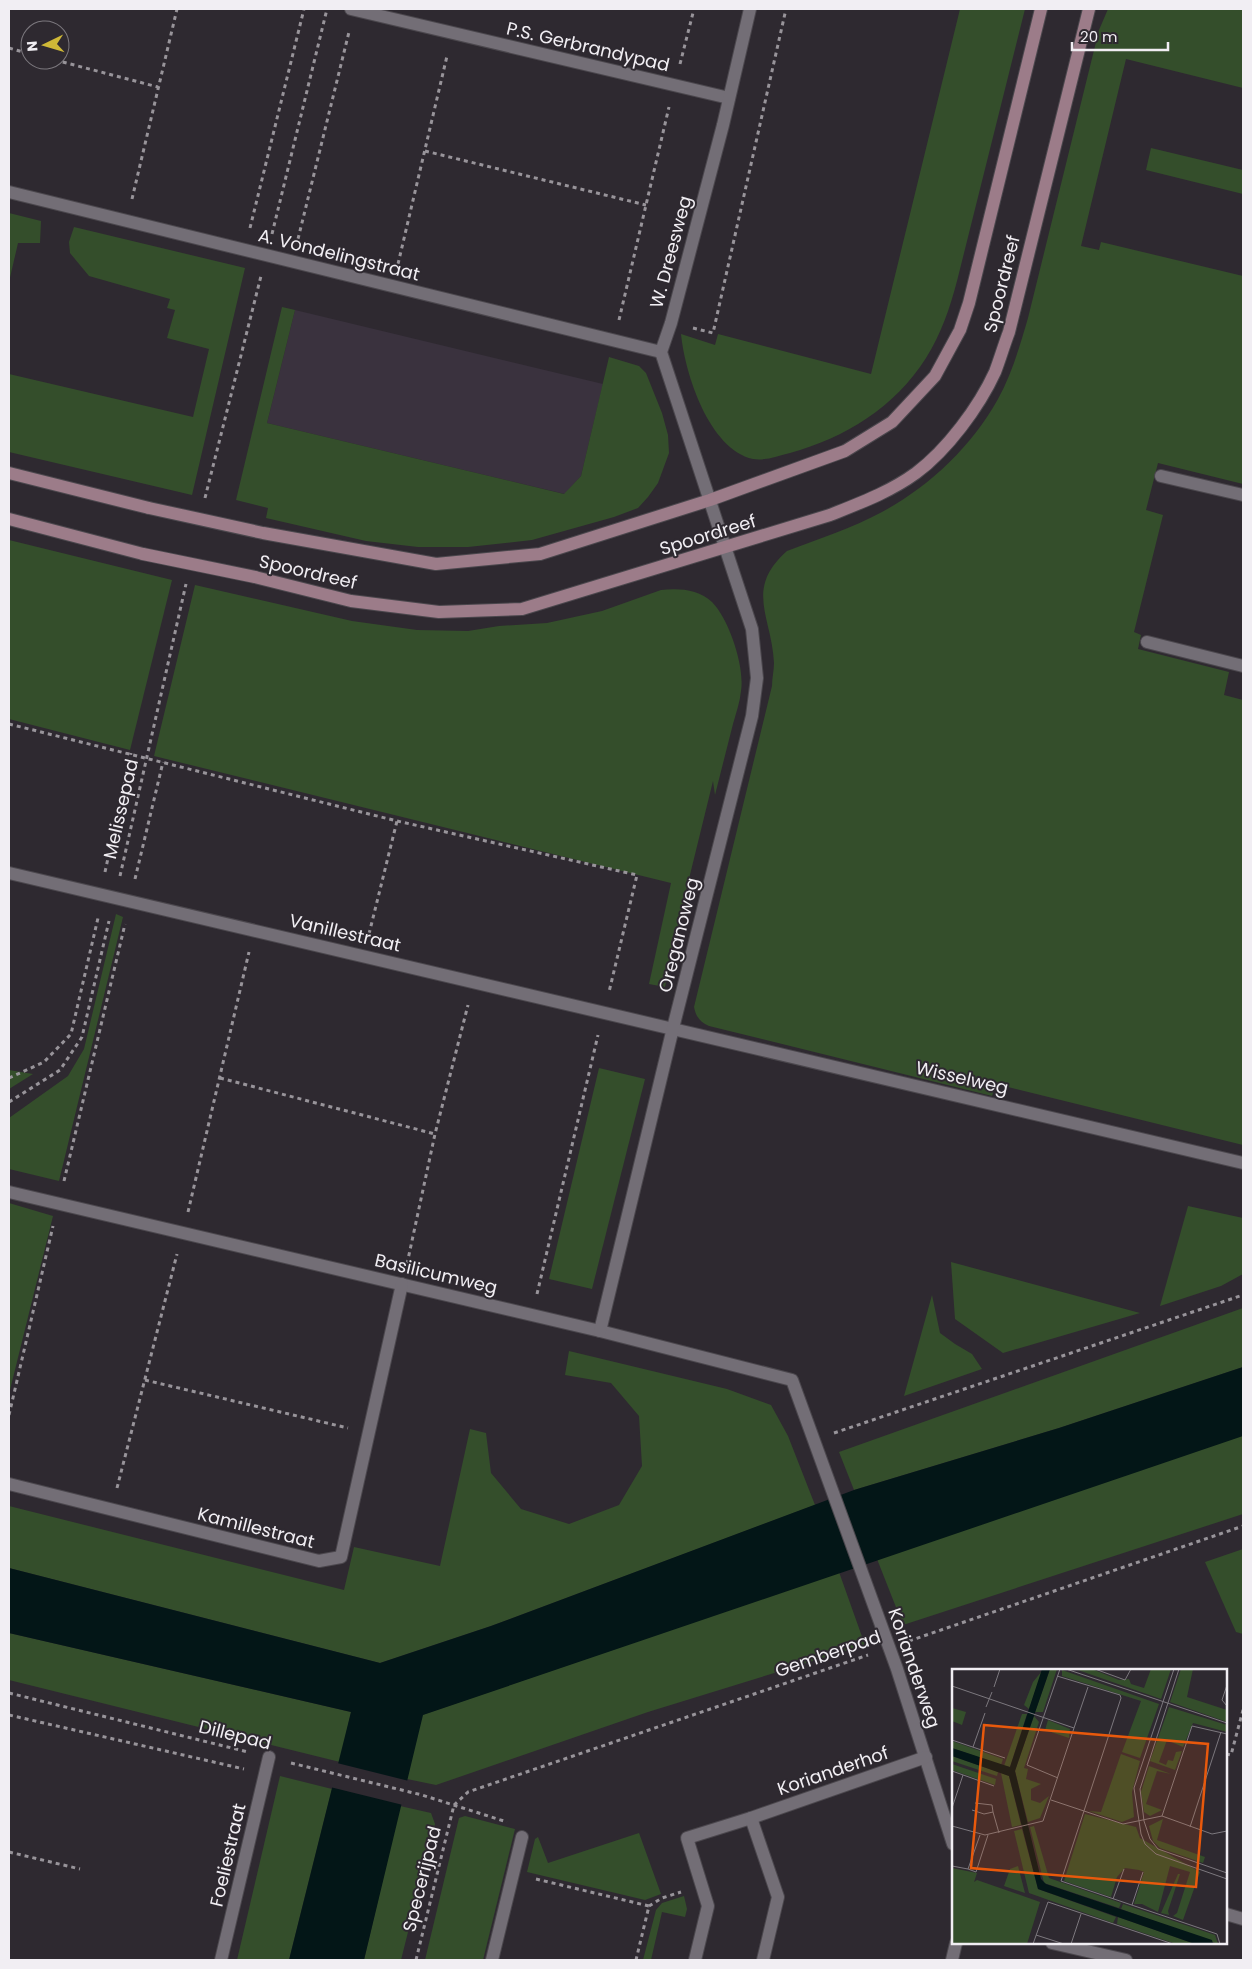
<svg xmlns="http://www.w3.org/2000/svg" width="1252" height="1969" viewBox="0 0 1252 1969" font-family="Poppins,sans-serif">
	<rect width="100%" height="100%" fill="#2e2930"/>
	<!-- built -->
	<polygon fill="#3a323e" points="295,310 603,384 581,476 565,494 267,423"/>
	<!-- green -->
	<g fill="#344e2b">
		<path d="M960,9H1025L957,281C950,308 941,334 926,358C895,407 845,438 790,453C778,456 765,461 753,459C709,449 685,374 681,334L715,345L718,334L871,374Z"/>
		<path d="M1108,9H1243V88L1126,59L1081,246L1099,250L1101,242L1243,276V484L1158,463L1146,510L1163,515L1134,632L1141,635L1138,649L1229,672L1224,695L1243,700V1145L996,1084L992,1096L709,1026C700,1022 696,1017 694,1007L772,686C772,678 774,670 774,663C772,617 744,589 787,551C819,539 852,528 882,512C930,486 971,447 998,399C1012,374 1020,345 1028,318L1099,30Z"/>
		<polygon points="1151,148 1243,170 1243,194 1146,170"/>
		<polygon points="9,213 41,221 40,243 18,243 9,282"/>
		<polygon points="74,227 245,268 192,495 9,452 9,374 193,417 209,349 167,338 175,310 167,308 170,299 89,276 70,253 69,242"/>
		<polygon points="282,307 295,310 267,423 564,494 581,476 609,357 639,366 646,373 662,413 668,435 669,453 658,483 648,497 638,508 614,517 532,540 468,547 418,547 366,541 266,518 268,508 236,500"/>
		<polygon points="9,540 172,580 130,750 9,719"/>
		<path d="M195,585L352,621L417,630L468,631L499,626L547,623L602,611L661,590C678,588 699,589 712,602C729,619 745,667 741,691C740,702 736,713 733,724C727,748 721,771 715,795L713,781L687,887L665,987L649,984L671,883L154,756Z"/>
		<polygon points="116,914 123,917 59,1181 9,1169 9,1118 68,1076 84,1049"/>
		<polygon points="599,1068 645,1079 592,1289 549,1279"/>
		<polygon points="9,1070 33,1074 9,1089"/>
		<polygon points="9,1203 53,1216 9,1394"/>
		<polygon points="1188,1206 1243,1218 1243,1274 1221,1286 1160,1306"/>
		<polygon points="951,1262 1140,1313 1003,1353 955,1319"/>
		<polygon points="932,1295 940,1333 955,1344 972,1354 982,1369 904,1396"/>
		<polygon points="1243,1308 1243,1367 1059,1428 854,1490 839,1452"/>
		<polygon points="569,1351 727,1389 771,1405 788,1436 815,1505 491,1626 380,1663 9,1568 9,1506 344,1590 354,1547 440,1566 470,1429 486,1433 491,1473 521,1509 569,1524 619,1505 642,1466 639,1416 611,1383 565,1375"/>
		<polygon points="1243,1432 1243,1514 903,1625 877,1559"/>
		<polygon points="1243,1549 1243,1634 1236,1632 1205,1562"/>
		<polygon points="839,1572 865,1645 648,1712 436,1785 407,1779 422,1715"/>
		<polygon points="9,1633 351,1712 340,1762 9,1680"/>
		<polygon points="280,1776 332,1789 289,1960 237,1960"/>
		<polygon points="400,1806 431,1813 435,1824 401,1960 364,1960"/>
		<polygon points="465,1816 515,1829 483,1960 425,1960 459,1818"/>
		<polygon points="639,1833 661,1894 645,1900 527,1872 535,1839 538,1837 548,1863"/>
		<polygon points="684,1896 687,1909 685,1917 662,1912 651,1960 643,1960 656,1910 662,1903"/>
	</g>
	<!-- water -->
	<polygon fill="#031617" points="1243,1367 1243,1436 423,1715 364,1960 289,1960 351,1712 9,1633 9,1568 380,1663 491,1626 854,1490 1059,1428"/>
	<!-- pier -->
	<polygon fill="#2e2930" points="337,1763 409,1781 403,1805 330,1787"/>
	<g fill="none" stroke-linecap="round" stroke-linejoin="round">
		<defs>
			<g id="street">
				<polyline points="351,9 729,98"/>
				<polyline points="9,192 661,352"/>
				<polyline points="1161,476 1243,495"/>
				<polyline points="1147,642 1243,666"/>
				<polyline points="9,873 1243,1163"/>
				<polyline points="9,1192 600,1331 792,1380 897,1669 953,1844"/>
				<polyline points="600,1331 673,1028 752,716 757,678 752,629 661,352 671,323 723,125 750,9"/>
				<polyline points="9,1484 319,1561 341,1557 402,1284"/>
				<polyline points="1226,1914 1243,1919"/>
				<polyline points="1052,1943 1126,1960"/>
				<polyline points="221,1960 269,1757"/>
				<polyline points="492,1960 522,1837"/>
				<polyline points="695,1960 708,1906 687,1838 751,1818"/>
				<polyline points="763,1960 778,1897 751,1818 926,1757"/>
				<polyline points="952,1960 956,1943"/>
			</g>
			<g id="secondary">
				<polyline points="9,473 149,508"/>
				<polyline points="9,519 143,554"/>
				<polyline points="263,533 436,564 540,554 710,500 845,451 892,422 935,376 960,330 969,303 1041,9"/>
				<path d="M255,577L351,601L439,612L522,609L830,515C860,503 890,492 916,473C947,450 979,407 995,372C1000,359 1004,345 1009,332L1089,9"/>
			</g>
		</defs>
		<!-- street casing -->
		<use href="#street" stroke="#4b474d" stroke-width="14"/>
		<!-- secondary casing -->
		<use href="#secondary" stroke="#4b474d" stroke-width="14"/>
		<!-- path -->
		<g stroke="#98949a" stroke-width="3" stroke-dasharray="4 4" stroke-linecap="butt">
			<polyline points="9,48 30,54"/>
			<polyline points="55,60 158,87"/>
			<polyline points="680,64 694,9"/>
			<polyline points="425,151 646,205"/>
			<polyline points="132,199 177,9"/>
			<polyline points="250,228 304,9"/>
			<polyline points="272,234 327,9"/>
			<polyline points="298,239 349,32"/>
			<polyline points="398,264 447,56"/>
			<polyline points="619,320 669,107"/>
			<polyline points="693,328 713,333 786,9"/>
			<polyline points="205,498 261,276"/>
			<polyline points="9,724 397,821 637,875 609,992"/>
			<polyline points="105,872 131,753"/>
			<polyline points="120,876 186,584"/>
			<polyline points="135,879 163,762"/>
			<polyline points="369,934 397,821"/>
			<polyline points="9,1078 44,1062 71,1034 98,918"/>
			<polyline points="220,1078 435,1134"/>
			<polyline points="9,1102 60,1070 82,1037 109,921"/>
			<polyline points="64,1181 125,924"/>
			<polyline points="188,1212 249,952"/>
			<polyline points="407,1264 435,1134 468,1005"/>
			<polyline points="537,1294 598,1035"/>
			<polyline points="145,1380 348,1428"/>
			<polyline points="9,1415 53,1226"/>
			<polyline points="834,1433 1243,1295"/>
			<polyline points="117,1488 177,1254"/>
			<polyline points="909,1641 1243,1526"/>
			<polyline points="9,1693 248,1752"/>
			<polyline points="9,1715 244,1769"/>
			<polyline points="1226,1754 1231,1755 1243,1710"/>
			<polyline points="291,1763 422,1795 507,1822"/>
			<polyline points="454,1805 468,1792 868,1655"/>
			<polyline points="9,1852 80,1869"/>
			<polyline points="536,1879 649,1906 636,1960"/>
			<polyline points="649,1906 662,1898 681,1892"/>
			<polyline points="416,1960 454,1805"/>
		</g>
		<!-- street -->
		<use href="#street" stroke="#736e76" stroke-width="12"/>
		<!-- secondary -->
		<use href="#secondary" stroke="#9c7c89" stroke-width="12"/>
		<defs>
			<g id="secondary-bridge">
				<polyline points="149,508 263,533"/>
				<polyline points="143,554 255,577"/>
			</g>
		</defs>
		<!-- secondary-bridge casing -->
		<use href="#secondary-bridge" stroke="#4b474d" stroke-width="14" stroke-linecap="butt"/>
		<!-- secondary-bridge -->
		<use href="#secondary-bridge" stroke="#9c7c89" stroke-width="12"/>
	</g>
	<g text-anchor="middle" stroke-width="4" stroke-linejoin="round" paint-order="stroke">
		<!-- street labels -->
		<g font-size="18" fill="#f1eef3" stroke="#2e2930">
			<text transform="translate(588 47) rotate(13)" y="6">P.S. Gerbrandypad</text>
			<text transform="translate(671 252) rotate(-75)" y="6">W. Dreesweg</text>
			<text transform="translate(339 255) rotate(14)" y="6">A. Vondelingstraat</text>
			<text transform="translate(1002 284) rotate(-76)" y="6">Spoordreef</text>
			<text transform="translate(708 535) rotate(-17)" y="6">Spoordreef</text>
			<text transform="translate(308 572) rotate(13)" y="6">Spoordreef</text>
			<text transform="translate(121 809) rotate(-77)" y="6">Melissepad</text>
			<text transform="translate(345 933) rotate(13)" y="6">Vanillestraat</text>
			<text transform="translate(679 935) rotate(-76)" y="6">Oreganoweg</text>
			<text transform="translate(962 1078) rotate(13)" y="6">Wisselweg</text>
			<text transform="translate(436 1274) rotate(13)" y="6">Basilicumweg</text>
			<text transform="translate(256 1528) rotate(14)" y="6">Kamillestraat</text>
			<text transform="translate(828 1654) rotate(-19)" y="6">Gemberpad</text>
			<text transform="translate(914 1668) rotate(71)" y="6">Korianderweg</text>
			<text transform="translate(235 1735) rotate(14)" y="6">Dillepad</text>
			<text transform="translate(833 1771) rotate(-19)" y="6">Korianderhof</text>
			<text transform="translate(228 1855) rotate(-77)" y="6">Foeliestraat</text>
			<text transform="translate(422 1879) rotate(-76)" y="6">Specerijpad</text>
		</g>
	</g>
	<!-- overview -->
	<g transform="translate(952 1669)">
		<rect width="275" height="275" fill="#2e2930"/>
		<path d="M98,0H105L91,43H83ZM123,0H140L167,11L177,10L179,15L192,19L199,0H219L209,30ZM229,0H241L235,28L275,41V53L218,33ZM110,1L207,35L188,89L170,83L189,32L110,7ZM90,2L77,40L72,36L81,13ZM217,38L275,56V63L241,54L231,78L215,71L207,93L214,96L216,91L221,92L224,83L230,82L223,101L198,92ZM0,39L14,43L10,56L0,52ZM70,45H75L58,98L52,97ZM82,47L87,53L72,99L76,100L74,110L89,115L79,120V131L88,134L97,127L88,149L76,153L63,102ZM96,51L118,60L117,69L93,61ZM0,72L51,90L49,96L0,79ZM169,85L188,92L180,123L182,148L170,153L137,142L149,143ZM0,87L46,103L45,107L0,92ZM0,95L44,110L43,116L0,101ZM197,97L219,105L205,102L194,135L210,141L198,147L192,143L189,123ZM49,104L57,107L69,156L60,158ZM133,145L184,158L188,169L248,203L231,251L221,247L225,244L238,203L218,197L206,243L190,235H182L192,203L187,201L173,199L165,208L159,228L112,212ZM211,150L205,171L253,188L251,194L208,179L201,172L197,157ZM82,157L97,209L169,234L167,239L92,214L78,158ZM70,160L86,220L164,248L161,254L77,224L62,162ZM66,197L73,224L52,217L58,200ZM0,199L25,204L22,213L25,211L88,233L75,275H0ZM226,205H228L216,242L217,246L209,244ZM171,235L263,266L266,275L169,240ZM166,248L243,275H224L165,255Z" fill="#344e2b"/>
		<path d="M90,0H98L63,102L89,210L94,215L260,271L261,275H243L86,220L57,107L0,87V79L58,98Z" fill="#031617"/>
		<path fill="none" stroke="#7c787e" stroke-width="1" d="M114,0L275,54M143,0L173,11L179,0M222,0L182,119L189,165L193,175L204,185L275,210M227,0L188,120L192,152L198,170L206,180L275,204M105,7L168,26L169,29L109,212L265,265L268,275M275,16L270,31L275,37M0,17L122,59L91,152L33,166L0,157M42,18L48,0M34,38L40,23M122,59L136,18M0,71L53,89M21,78L33,44M0,102L42,117M106,109L75,96L108,0M99,131L171,155L210,147L260,165L275,162M23,134L40,136L41,143M0,139L11,106M20,141L32,145L41,143L47,164M210,147L240,57L275,65M238,158L269,63M28,166L16,200L24,203L36,166M0,197L16,200M161,230L172,200M180,236L191,203M84,266L112,275M81,275L96,233L221,275M119,275L129,245"/>
		<path fill="#e8590c" fill-opacity="0.15" stroke="#e8590c" stroke-width="2.5" d="M32,56L256,75L244,218L19,199Z"/>
		<rect width="275" height="275" fill="none" stroke="#f1eef3" stroke-width="2.5"/>
	</g>
	<!-- border -->
	<rect width="1252" height="1969" fill="none" stroke="#f1eef3" stroke-width="20"/>
	<!-- north arrow -->
	<g transform="translate(45 45) rotate(265)"><circle r="24" fill="#2e2930" stroke="#7c787e"/>
	<path d="M0-4L9 19L0 12L-9 19Z" fill="#cfb837"/>
	<text y="-8" font-size="14" font-weight="bold" text-anchor="middle" fill="#f1eef3">N</text>
	</g>
	<!-- scale -->
	<path d="M1072 42v8h96v-8" fill="none" stroke="#f1eef3" stroke-width="2.5"/>
	<text x="1080" y="42" font-size="15" fill="#f1eef3" stroke="#2e2930" stroke-width="4" paint-order="stroke">20 m</text>
</svg>
